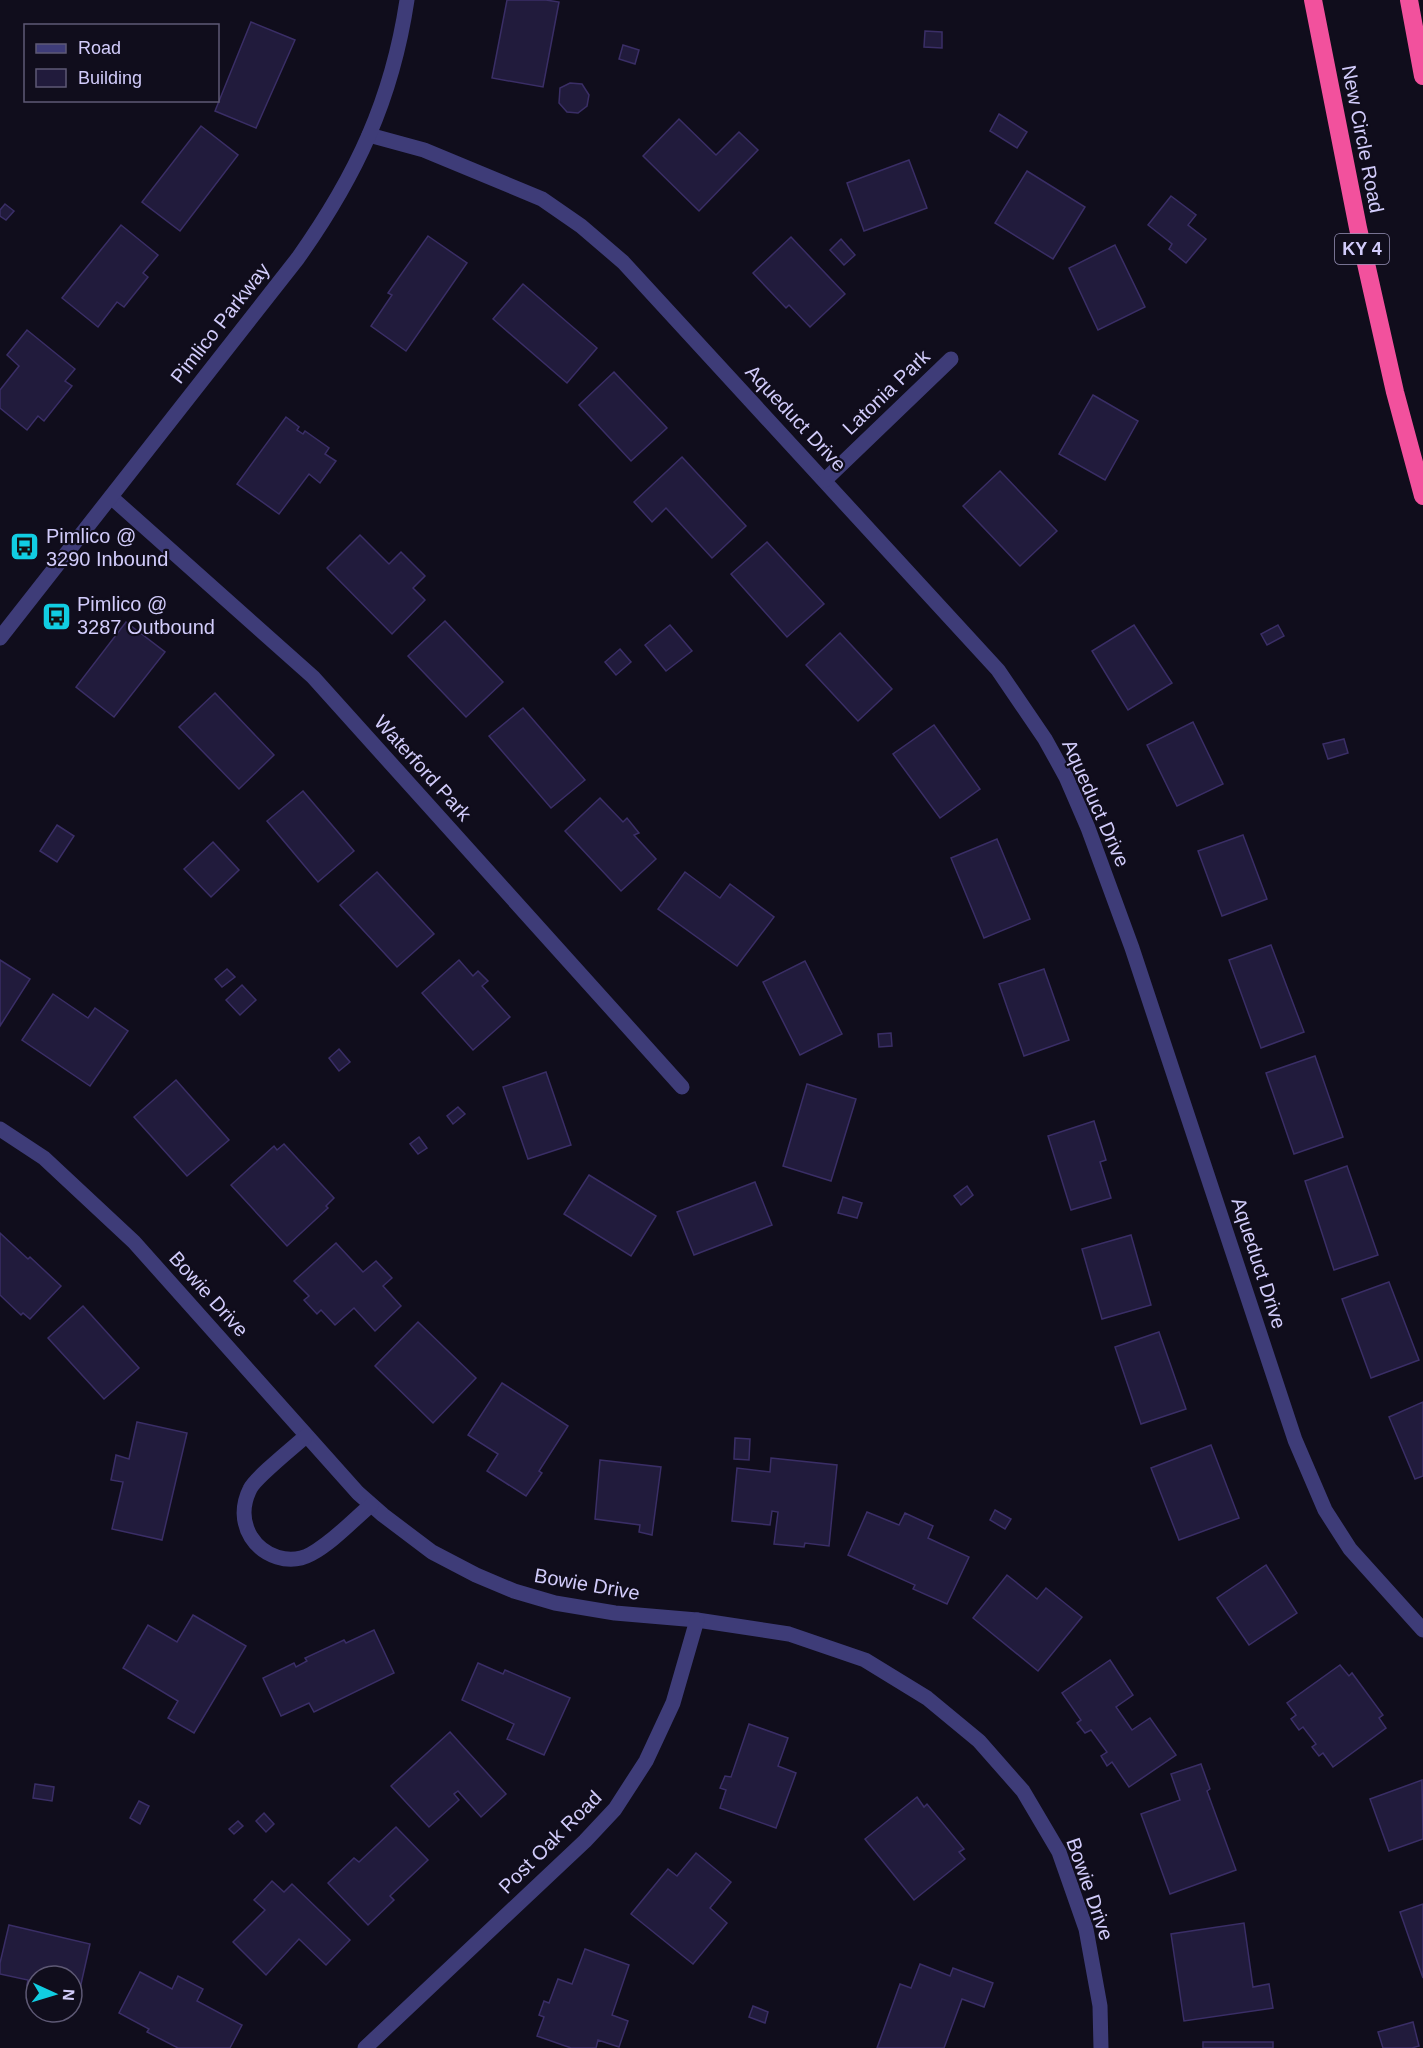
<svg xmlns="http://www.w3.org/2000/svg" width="1423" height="2048" viewBox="0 0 1423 2048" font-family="Arial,sans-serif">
	<rect width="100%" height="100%" fill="#100d1c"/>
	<!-- building -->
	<g fill="#211b3c" stroke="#3a2e66" stroke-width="1.5">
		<polygon points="507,0 546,0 559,2 543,87 492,78"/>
		<polygon points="251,22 295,40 256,128 215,111"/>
		<polygon points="925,31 942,32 942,48 924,47"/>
		<polygon points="623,45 639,50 635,64 619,59"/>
		<polygon points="570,83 582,84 589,95 587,106 578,113 567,112 559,103 560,88"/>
		<polygon points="999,114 1027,132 1017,148 990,131"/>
		<polygon points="679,119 716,155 739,132 758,150 699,211 643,156"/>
		<polygon points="201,126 238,155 180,231 142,202"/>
		<polygon points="909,160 927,208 864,231 847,183"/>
		<polygon points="1027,171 1085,207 1053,259 995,223"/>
		<polygon points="1171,196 1196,215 1188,225 1206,239 1186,263 1169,249 1172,244 1148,225"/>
		<polygon points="5,204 14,211 6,220 0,216 0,210"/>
		<polygon points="121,225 158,255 143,273 148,277 124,307 117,302 98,327 62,298"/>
		<polygon points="428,236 467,263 406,351 371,326 392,295 388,293"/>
		<polygon points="791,237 845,294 810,327 789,305 786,308 753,273"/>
		<polygon points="841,239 855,255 844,265 830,250"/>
		<polygon points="1115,245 1145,307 1098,330 1069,268"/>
		<polygon points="523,284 597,348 567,383 493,319"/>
		<polygon points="27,330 75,369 65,381 72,386 44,421 38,416 27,430 0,408 0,390 19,366 7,355"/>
		<polygon points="614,372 667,428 631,461 579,405"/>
		<polygon points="1093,395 1138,421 1105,480 1059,454"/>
		<polygon points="286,417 299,427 297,430 303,434 305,431 329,448 325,454 336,461 320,483 309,474 279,514 237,484"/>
		<polygon points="682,457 746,526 712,558 666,508 652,522 634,502"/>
		<polygon points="1000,471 1057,531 1020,566 963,506"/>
		<polygon points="360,535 389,564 401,552 425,576 413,588 425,600 392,634 327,568"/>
		<polygon points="767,542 824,604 787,637 731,574"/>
		<polygon points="445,621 503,682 466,717 408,656"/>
		<polygon points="126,622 165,652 114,717 76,687"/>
		<polygon points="670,625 692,651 666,671 645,645"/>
		<polygon points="1134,625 1172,683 1128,710 1092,651"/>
		<polygon points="1278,625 1284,636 1267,645 1261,634"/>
		<polygon points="840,633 892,689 858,721 806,665"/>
		<polygon points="620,649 631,662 616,675 605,662"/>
		<polygon points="215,693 274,755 239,789 179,727"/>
		<polygon points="523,708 585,780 551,808 489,736"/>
		<polygon points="1193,722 1223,784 1177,806 1147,745"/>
		<polygon points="934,725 980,789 940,818 893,754"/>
		<polygon points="1344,739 1348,753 1328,759 1323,744"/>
		<polygon points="303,791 354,851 318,882 267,821"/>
		<polygon points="600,798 623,822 627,818 639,833 634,835 656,859 621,891 565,831"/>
		<polygon points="57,825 74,836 57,862 40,851"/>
		<polygon points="1243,835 1267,899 1222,916 1198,851"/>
		<polygon points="997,839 1030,919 984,938 951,858"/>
		<polygon points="213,842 239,870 211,897 184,869"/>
		<polygon points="377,872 434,934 397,967 340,905"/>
		<polygon points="685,872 720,898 730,884 774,917 737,966 658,909"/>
		<polygon points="1271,945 1304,1032 1261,1048 1229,960"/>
		<polygon points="0,960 30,979 0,1026"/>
		<polygon points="459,960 473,976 478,971 488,981 482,986 510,1017 473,1050 422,993"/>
		<polygon points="805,961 842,1034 800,1055 763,982"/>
		<polygon points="227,969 235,977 222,987 215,979"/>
		<polygon points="1044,969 1069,1040 1024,1056 999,984"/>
		<polygon points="242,985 256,1000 240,1015 226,1000"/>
		<polygon points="53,994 88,1018 95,1008 128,1031 90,1086 22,1040"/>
		<polygon points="891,1033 892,1046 879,1047 878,1034"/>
		<polygon points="339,1049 350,1062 339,1071 329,1058"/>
		<polygon points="1315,1056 1343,1137 1294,1154 1266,1073"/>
		<polygon points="546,1072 571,1145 528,1159 503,1087"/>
		<polygon points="176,1080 229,1140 187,1176 134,1117"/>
		<polygon points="807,1084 856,1099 831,1181 783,1166"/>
		<polygon points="458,1107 465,1114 453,1124 447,1116"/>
		<polygon points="1094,1121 1106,1160 1100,1162 1111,1198 1071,1210 1048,1136"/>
		<polygon points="419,1137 427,1148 418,1154 410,1144"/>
		<polygon points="284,1144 334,1198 326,1206 328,1208 287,1246 231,1185 274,1146 277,1150"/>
		<polygon points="1347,1166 1378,1255 1334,1270 1305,1181"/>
		<polygon points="589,1175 656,1216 631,1256 564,1214"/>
		<polygon points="755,1182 772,1225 694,1255 677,1212"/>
		<polygon points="967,1186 973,1195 961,1205 954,1196"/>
		<polygon points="843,1197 862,1203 857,1218 838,1213"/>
		<polygon points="0,1233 28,1259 30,1257 61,1286 30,1319 23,1313 21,1315 0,1295"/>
		<polygon points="1131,1235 1151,1305 1102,1319 1082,1249"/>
		<polygon points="336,1243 363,1272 376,1261 392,1278 383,1286 401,1306 375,1331 354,1308 335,1325 321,1310 317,1314 304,1300 309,1296 294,1281"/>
		<polygon points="1389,1282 1419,1360 1371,1378 1342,1299"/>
		<polygon points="83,1306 139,1368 104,1399 48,1338"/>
		<polygon points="418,1322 476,1378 433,1423 375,1366"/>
		<polygon points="1159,1332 1186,1409 1141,1424 1115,1347"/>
		<polygon points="502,1383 568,1426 539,1471 542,1473 526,1496 487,1471 498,1454 468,1435"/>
		<polygon points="1423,1402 1423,1476 1415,1479 1389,1417"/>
		<polygon points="137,1422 187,1433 162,1540 112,1529 123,1482 111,1480 116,1455 129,1459"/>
		<polygon points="735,1438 750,1439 749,1460 734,1459"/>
		<polygon points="1211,1445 1239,1518 1179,1540 1151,1468"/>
		<polygon points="771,1458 837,1465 829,1546 805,1543 804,1547 774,1544 778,1512 772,1511 770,1525 732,1521 737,1468 770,1472"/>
		<polygon points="600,1460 661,1467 652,1535 639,1532 640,1525 595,1519"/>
		<polygon points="995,1510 1011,1519 1005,1529 990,1520"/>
		<polygon points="867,1512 899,1525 905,1513 933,1526 928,1538 969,1557 947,1604 913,1589 915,1585 848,1555"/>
		<polygon points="1266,1565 1297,1613 1249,1645 1217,1598"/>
		<polygon points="1007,1575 1037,1599 1046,1588 1082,1617 1038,1671 973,1618"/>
		<polygon points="193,1615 246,1646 194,1733 168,1718 178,1701 123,1668 148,1625 177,1642"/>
		<polygon points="374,1630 394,1673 314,1712 309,1703 281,1716 263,1678 294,1663 296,1667 307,1661 305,1658 344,1640 346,1643"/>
		<polygon points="1110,1660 1133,1695 1116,1707 1132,1730 1150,1718 1176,1755 1129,1787 1112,1762 1107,1766 1101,1756 1107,1752 1091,1730 1085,1733 1077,1723 1081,1720 1062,1693"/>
		<polygon points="478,1663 503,1674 505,1670 570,1698 544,1755 507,1739 514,1724 462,1700"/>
		<polygon points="1340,1665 1349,1676 1352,1673 1383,1715 1379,1718 1386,1728 1333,1767 1323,1753 1319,1756 1312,1747 1316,1744 1303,1727 1299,1730 1291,1719 1296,1715 1287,1703"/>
		<polygon points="749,1724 788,1738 778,1766 796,1773 776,1828 720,1808 726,1790 720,1788 725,1776 731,1777"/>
		<polygon points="450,1732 506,1794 481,1817 458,1791 454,1794 459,1800 429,1827 391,1786"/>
		<polygon points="1201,1764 1210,1789 1207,1791 1236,1870 1170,1894 1141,1814 1180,1800 1171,1774"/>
		<polygon points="1422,1780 1423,1839 1389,1851 1370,1799"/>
		<polygon points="35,1784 54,1787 52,1801 33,1798"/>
		<polygon points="917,1797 924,1807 927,1804 964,1849 959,1852 965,1859 914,1900 865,1839"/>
		<polygon points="139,1801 149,1806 140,1824 130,1818"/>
		<polygon points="264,1813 274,1824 266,1832 256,1821"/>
		<polygon points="238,1821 243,1826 234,1834 229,1829"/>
		<polygon points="396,1827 428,1860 390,1896 394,1900 368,1925 328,1883 354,1858 359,1862"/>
		<polygon points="696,1853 731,1882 710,1908 727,1923 693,1964 631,1914 668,1869 677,1876"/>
		<polygon points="272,1881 284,1892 292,1884 350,1940 326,1965 299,1939 266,1975 233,1942 265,1910 254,1900"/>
		<polygon points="1423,1904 1423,1978 1400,1912"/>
		<polygon points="1244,1923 1253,1987 1269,1984 1273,2008 1184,2021 1171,1934"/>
		<polygon points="9,1925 90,1944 79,1993 72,1991 72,1976 36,1976 36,1987 27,1985 28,1980 0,1974 0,1963"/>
		<polygon points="585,1949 629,1965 612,2015 628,2021 619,2047 598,2040 596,2048 571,2048 537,2036 544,2017 539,2015 544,2001 549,2003 558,1979 572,1984"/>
		<polygon points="920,1964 950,1976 953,1968 993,1983 984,2007 962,1999 944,2048 877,2048 900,1984 911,1988"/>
		<polygon points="140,1972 172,1989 178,1976 203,1989 197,2001 242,2025 230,2048 178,2048 147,2032 149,2029 119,2013"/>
		<polygon points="753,2006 768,2012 765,2023 749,2017"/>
		<polygon points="1413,2022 1419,2046 1412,2048 1383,2048 1378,2032"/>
		<rect x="1203" y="2042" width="70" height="6"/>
	</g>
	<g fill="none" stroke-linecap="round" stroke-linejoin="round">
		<!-- minor -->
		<g stroke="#3e3c78" stroke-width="15">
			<polyline points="369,135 424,150 542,199 581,226 623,262 998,670 1045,739 1066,777 1088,828 1132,948 1295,1440 1325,1510 1350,1549 1423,1630"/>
			<polyline points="825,480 951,359"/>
			<polyline points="111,497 313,677 682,1087"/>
			<path d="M0,638L298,258C356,176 392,100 407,0"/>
			<polyline points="0,1129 44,1158 134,1242 358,1493 383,1515 432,1552 476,1575 514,1591 555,1603 615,1613 697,1620 789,1634 865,1660 927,1698 979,1741 1023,1791 1059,1852 1086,1929 1100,2006 1101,2048"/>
			<path d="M306,1436C295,1446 255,1478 250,1489C242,1505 242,1522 251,1537C263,1556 289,1566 311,1554C333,1542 352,1521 371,1505"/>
			<polyline points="365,2048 585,1841 615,1809 646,1761 673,1703 697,1620"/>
		</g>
		<!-- highway -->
		<g stroke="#f2519d" stroke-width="18">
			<polyline points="1313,0 1358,228 1395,392 1423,496"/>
			<polyline points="1409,0 1423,76"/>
		</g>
	</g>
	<!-- icons -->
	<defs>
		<symbol id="bus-square" viewBox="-11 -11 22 22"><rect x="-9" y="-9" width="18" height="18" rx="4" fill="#11cde2" stroke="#100d1c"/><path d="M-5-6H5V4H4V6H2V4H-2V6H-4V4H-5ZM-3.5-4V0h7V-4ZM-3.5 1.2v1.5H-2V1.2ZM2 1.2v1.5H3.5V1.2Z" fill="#111"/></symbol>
	</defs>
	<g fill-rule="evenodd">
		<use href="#bus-square" x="8" y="530" width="33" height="33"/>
		<use href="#bus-square" x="40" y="600" width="33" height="33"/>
	</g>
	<g text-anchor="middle" stroke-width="4.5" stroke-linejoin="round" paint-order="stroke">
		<!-- shield labels -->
		<rect fill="#100d1c" stroke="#9893b8" stroke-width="1.5" x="1335" y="234" width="54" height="30" rx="4.5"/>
		<g font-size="18" font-weight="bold" fill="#d2ccfb">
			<text x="1362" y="255">KY 4</text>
		</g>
		<!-- street labels -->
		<g font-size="20" fill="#d2ccfb" stroke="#100d1c">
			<text transform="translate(1363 139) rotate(79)" y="7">New Circle Road</text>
			<text transform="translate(220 323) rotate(-52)" y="7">Pimlico Parkway</text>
			<text transform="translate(886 392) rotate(-44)" y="7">Latonia Park</text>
			<text transform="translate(796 418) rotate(47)" y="7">Aqueduct Drive</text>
			<text transform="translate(423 768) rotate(48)" y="7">Waterford Park</text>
			<text transform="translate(1096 803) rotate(66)" y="7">Aqueduct Drive</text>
			<text transform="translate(1259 1263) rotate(72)" y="7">Aqueduct Drive</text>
			<text transform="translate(209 1294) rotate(48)" y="7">Bowie Drive</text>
			<text transform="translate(587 1584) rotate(10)" y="7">Bowie Drive</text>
			<text transform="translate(550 1842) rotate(-45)" y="7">Post Oak Road</text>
			<text transform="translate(1090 1889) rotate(71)" y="7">Bowie Drive</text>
		</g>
		<!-- poi labels -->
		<g font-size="20" fill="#d2ccfb" stroke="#100d1c" text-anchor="start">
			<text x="46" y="543">Pimlico @<tspan x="46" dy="23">3290 Inbound</tspan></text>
			<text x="77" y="611">Pimlico @<tspan x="77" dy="23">3287 Outbound</tspan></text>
		</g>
	</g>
	<!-- legend -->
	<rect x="24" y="24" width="195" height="78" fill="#100d1c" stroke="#5e5975" stroke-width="1.5"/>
	<rect x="36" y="44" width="30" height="9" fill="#3e3c78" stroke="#5e5975" stroke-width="1.5"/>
	<text x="78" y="54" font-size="18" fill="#d2ccfb">Road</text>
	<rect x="36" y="69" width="30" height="18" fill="#211b3c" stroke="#5e5975" stroke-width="1.5"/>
	<text x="78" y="84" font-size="18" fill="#d2ccfb">Building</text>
	<!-- north arrow -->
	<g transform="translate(54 1994) rotate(94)"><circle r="28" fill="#100d1c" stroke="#5e5975" stroke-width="1.5"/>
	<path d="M0-4.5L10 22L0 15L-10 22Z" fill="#11cde2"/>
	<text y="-9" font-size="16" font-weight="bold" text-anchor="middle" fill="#d2ccfb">N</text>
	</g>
</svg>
